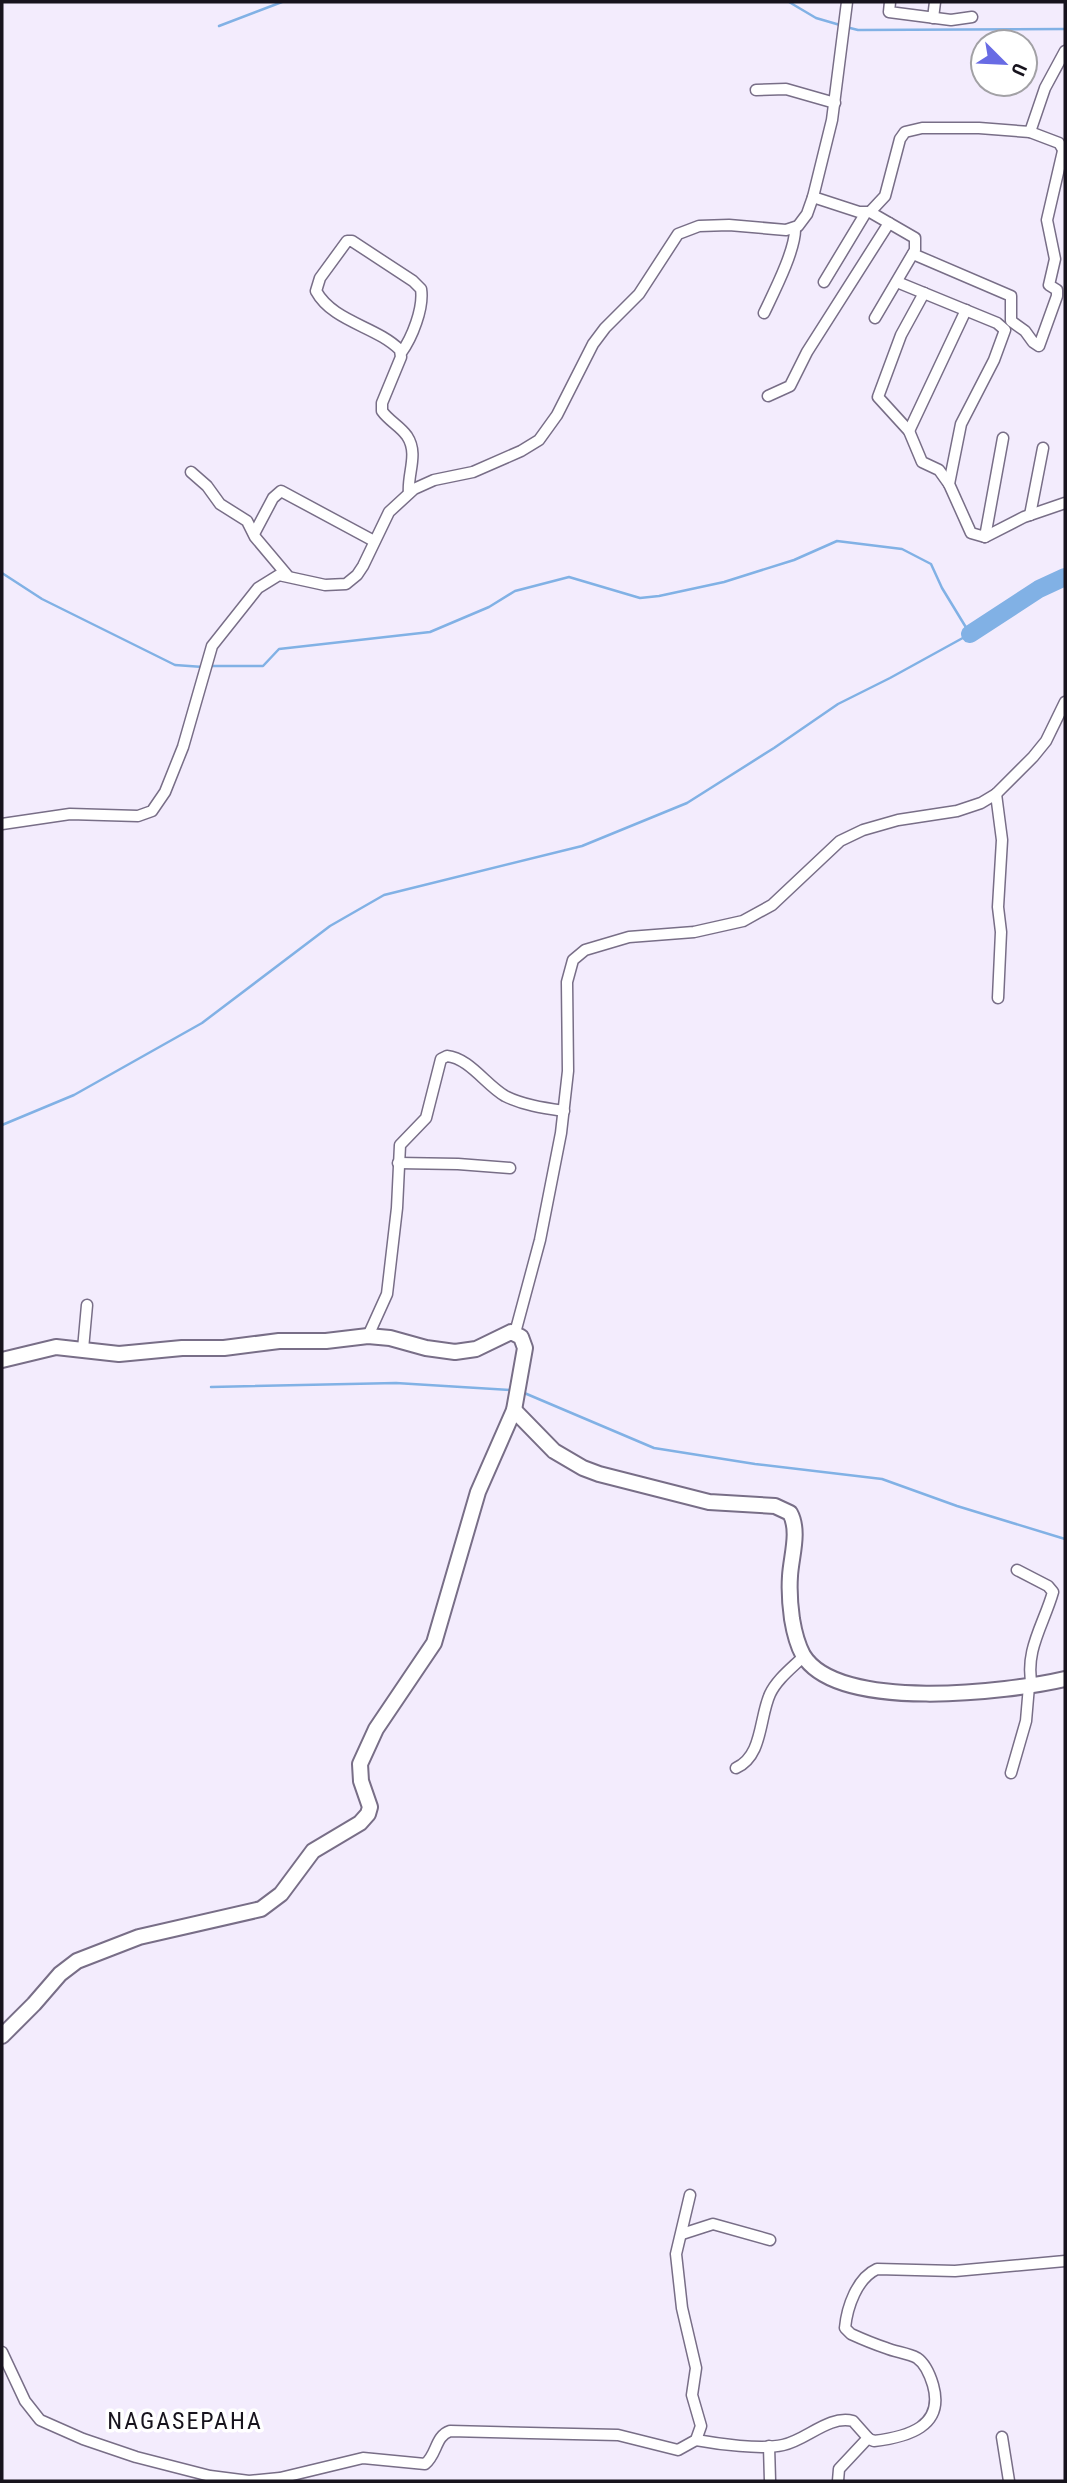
<svg xmlns="http://www.w3.org/2000/svg" width="1067" height="2483" viewBox="0 0 1067 2483" font-family="'Roboto Condensed',sans-serif">
	<rect width="100%" height="100%" fill="#f3ecfd"/>
	<g fill="none" stroke-linecap="round" stroke-linejoin="round">
		<!-- stream -->
		<g stroke="#81b1e5" stroke-width="2.5">
			<polyline points="789,2 816,18 840,25"/>
			<polyline points="219,26 282,2"/>
			<polyline points="846,27 858,30 1065,29"/>
			<polyline points="2,573 42,599 175,665 203,667"/>
			<polyline points="2,1125 74,1095 202,1023 330,926 384,895 582,846 687,803 774,748 838,704 890,678 970,634 942,588 931,564 902,549 837,541 794,560 724,582 659,596 640,598 569,577 515,591 489,607 430,632 279,649 263,666 209,666"/>
			<polyline points="211,1387 396,1383 512,1390"/>
			<polyline points="522,1392 654,1448 755,1464 882,1479 957,1506 1065,1539"/>
		</g>
		<!-- river -->
		<polyline stroke="#81b1e5" stroke-width="18" points="970,634 1039,589 1065,577"/>
		<defs>
			<g id="street">
				<polyline points="890,2 889,12 951,20 972,17"/>
				<polyline points="933,18 935,2"/>
				<polyline points="1065,51 1045,88 1030,132 1059,143 1065,153"/>
				<polyline points="756,90 786,89 835,103"/>
				<polyline points="813,197 859,212 870,212 915,238 915,250 875,318"/>
				<polyline points="870,212 885,196 900,139 905,132 922,128 979,128 1030,132"/>
				<polyline points="913,254 1011,296 1011,321 1025,331 1033,342 1039,346 1057,296 1057,290 1049,285 1055,259 1047,220 1063,151"/>
				<polyline points="824,282 865,214"/>
				<polyline points="897,282 997,323 1005,330 994,360 961,424 949,484 971,533 985,537 1024,517 1065,503"/>
				<polyline points="924,293 901,335 878,397 909,431 922,462 939,470 949,484"/>
				<path d="M764,313C774,292 796,249 795,228"/>
				<path d="M401,353C412,338 424,308 421,289L413,281L352,241H347L320,278L316,291C333,322 376,326 400,350L401,357L382,403V411C389,421 400,426 407,436C419,454 407,474 409,493"/>
				<polyline points="768,396 790,386 807,352 889,223"/>
				<polyline points="909,431 966,310"/>
				<polyline points="191,472 207,486 220,504 247,521 255,537 287,575"/>
				<polyline points="1030,515 1043,448"/>
				<polyline points="254,534 273,498 281,491 374,541"/>
				<polyline points="985,537 1003,438"/>
				<polyline points="996,794 1002,840 998,907 1001,932 998,998"/>
				<polyline points="2,824 70,814 138,816 152,811 165,792 183,747 212,646 258,588 279,575 325,585 346,584 357,575 363,566 389,512 414,489 434,480 473,472 521,451 539,440 557,415 593,344 605,328 639,294 678,234 699,226 729,225 786,230 798,226 807,214 813,197 832,120 847,2"/>
				<polyline points="398,1163 458,1164 510,1168"/>
				<polyline points="515,1333 540,1240 561,1133 568,1071 567,982 573,960 585,950 629,937 694,932 743,921 772,905 840,841 863,830 898,820 957,811 981,803 996,794 1033,757 1046,741 1065,702"/>
				<path d="M368,1336L387,1294L397,1208L400,1145L426,1118L441,1059L447,1056C469,1058 486,1085 505,1096C523,1105 544,1108 564,1111"/>
				<polyline points="83,1349 87,1305"/>
				<path d="M1017,1570L1048,1586L1053,1592C1044,1624 1024,1651 1032,1686"/>
				<path d="M736,1768C763,1756 759,1718 770,1694C777,1679 792,1668 804,1656"/>
				<polyline points="1011,1773 1026,1721 1029,1686"/>
				<polyline points="682,2234 713,2224 770,2240"/>
				<path d="M2,2352L25,2401L40,2420L83,2439L136,2457L210,2476L249,2481L280,2478L363,2458L425,2464C437,2455 435,2436 450,2431L618,2435L678,2450L696,2440L701,2426L692,2395L696,2368L682,2308L676,2254L690,2195"/>
				<polyline points="1002,2437 1009,2481"/>
				<path d="M696,2440C718,2444 761,2450 783,2445C807,2440 828,2415 853,2421L869,2439L874,2441C907,2437 945,2427 933,2385C930,2375 926,2364 917,2358C908,2353 895,2352 886,2348C874,2344 862,2339 851,2334L845,2328C847,2307 857,2278 877,2269L955,2271L1065,2261"/>
				<polyline points="769,2446 770,2481"/>
				<polyline points="838,2481 839,2469 868,2438"/>
			</g>
			<g id="secondary">
				<polyline points="2,1360 56,1347 119,1354 182,1348 224,1348 279,1341 326,1341 368,1336 390,1338 426,1348 455,1352 476,1349 511,1332 521,1337 525,1348 514,1410 478,1492 434,1643 376,1729 360,1764 361,1781 370,1807 368,1814 360,1823 313,1851 281,1894 261,1909 139,1937 77,1961 60,1974 34,2004 2,2036"/>
				<path d="M514,1410L554,1451L583,1468L599,1474L709,1502L775,1506L790,1513C800,1531 791,1557 790,1576C789,1591 790,1605 792,1619C794,1631 797,1644 803,1655C838,1713 1009,1692 1065,1679"/>
			</g>
		</defs>
		<!-- street casing -->
		<use href="#street" stroke="#786e87" stroke-width="13"/>
		<!-- secondary casing -->
		<use href="#secondary" stroke="#786e87" stroke-width="18"/>
		<!-- street -->
		<use href="#street" stroke="#fff" stroke-width="10"/>
		<!-- secondary -->
		<use href="#secondary" stroke="#fff" stroke-width="14"/>
	</g>
	<g text-anchor="middle" stroke-width="7" stroke-linejoin="round" paint-order="stroke">
		<!-- quarter labels -->
		<g font-size="24" letter-spacing="2" fill="#17131d" stroke="#fff">
			<text x="185" y="2429">NAGASEPAHA</text>
		</g>
	</g>
	<!-- border -->
	<rect width="1067" height="2483" fill="none" stroke="#17131d" stroke-width="7"/>
	<!-- north arrow -->
	<g transform="translate(1004 63) rotate(114)"><circle r="33" fill="#ffffff" stroke="#a2a1a5" stroke-width="2"/>
	<path d="M0-5L12 26L0 18L-12 26Z" fill="#686be4"/>
	<text y="-10" font-size="19" font-weight="bold" text-anchor="middle" fill="#17131d">U</text>
	</g>
</svg>
